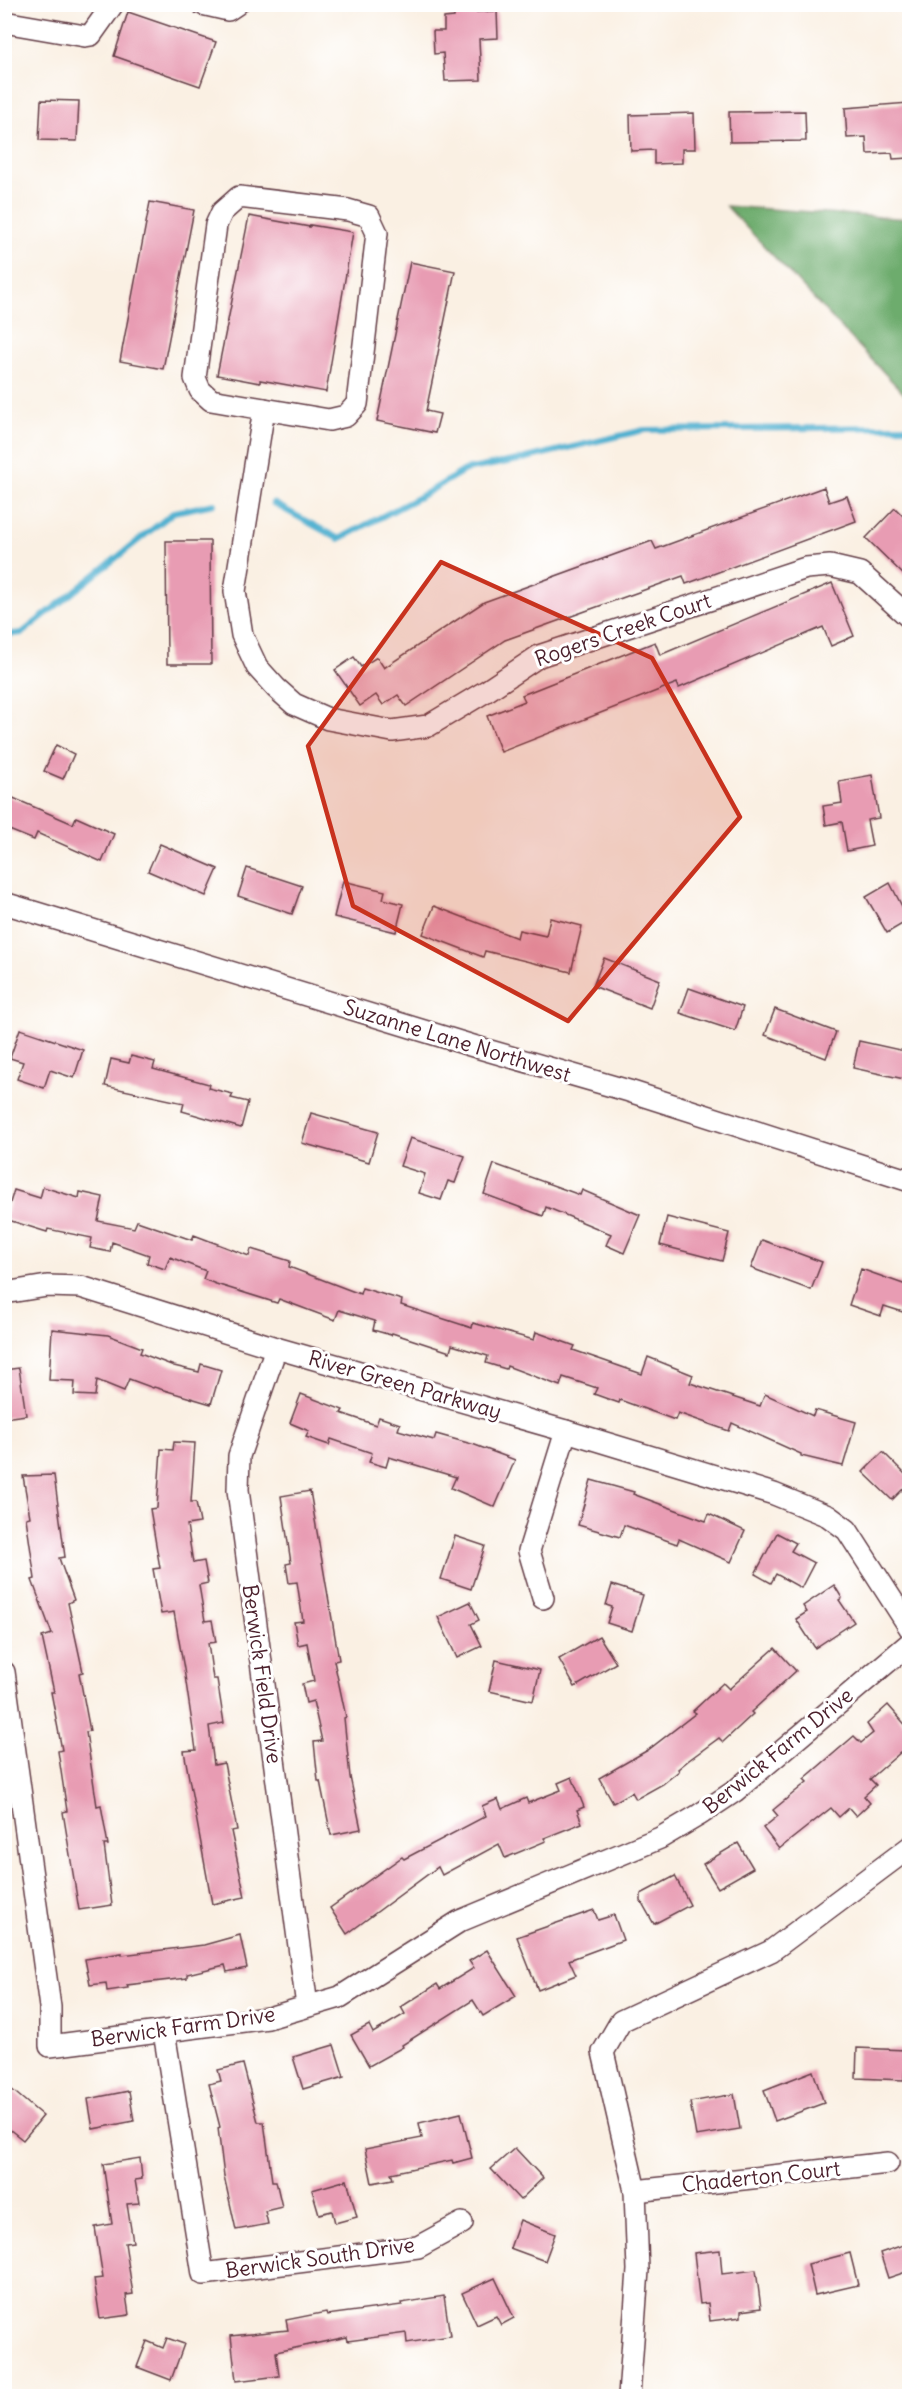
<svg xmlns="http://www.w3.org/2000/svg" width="914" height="2401" viewBox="0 0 914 2401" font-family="Delius,sans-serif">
	<rect width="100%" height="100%" fill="#fff"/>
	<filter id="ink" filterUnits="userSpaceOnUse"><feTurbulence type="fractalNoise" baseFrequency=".0167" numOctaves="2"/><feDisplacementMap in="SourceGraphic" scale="12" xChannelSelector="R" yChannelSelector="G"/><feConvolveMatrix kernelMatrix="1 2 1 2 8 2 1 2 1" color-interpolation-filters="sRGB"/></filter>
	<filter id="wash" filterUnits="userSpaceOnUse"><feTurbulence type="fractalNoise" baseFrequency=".008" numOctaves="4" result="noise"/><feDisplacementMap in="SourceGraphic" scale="24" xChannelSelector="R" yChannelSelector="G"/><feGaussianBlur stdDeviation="1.35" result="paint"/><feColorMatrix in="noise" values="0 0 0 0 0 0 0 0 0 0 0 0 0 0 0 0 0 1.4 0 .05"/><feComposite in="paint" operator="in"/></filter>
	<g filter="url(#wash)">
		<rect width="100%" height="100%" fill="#faf0e3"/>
		<!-- forest -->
		<polygon fill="#6dac6d" stroke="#5c664c" stroke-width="1.5" points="726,206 909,219 909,399"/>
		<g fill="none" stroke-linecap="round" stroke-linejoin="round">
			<!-- stream -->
			<g stroke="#51b1d0" stroke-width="6">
				<polyline points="273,503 339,539 425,494 465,470 518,460 644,430 910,427"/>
				<polyline points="4,635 22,633 174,512 214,504"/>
			</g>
		</g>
		<g id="blocks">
			<!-- building -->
			<g fill="#e89cb3">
				<polygon points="497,11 498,38 479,39 481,80 445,81 443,53 434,54 433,31 444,31 444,18 454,17 454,13"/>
				<polygon points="128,12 216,42 200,86 114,56"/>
				<polygon points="41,100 79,101 77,141 39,140"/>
				<polygon points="909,103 909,158 893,159 892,153 867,154 866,137 847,138 845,108"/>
				<polygon points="805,111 806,141 730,142 729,112"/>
				<polygon points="694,113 695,149 682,149 682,163 654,164 654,150 631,151 630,115"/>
				<polygon points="150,202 194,210 163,369 120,361"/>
				<polygon points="249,216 310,227 310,225 353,232 326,392 260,380 260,383 217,375"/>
				<polygon points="410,262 455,271 426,411 440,414 435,433 377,421"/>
				<polygon points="824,487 829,502 847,496 856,521 686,584 683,576 505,640 406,706 398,695 383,705 376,695 360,706 335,670 354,657 361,667 377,657 384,668 484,602 652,541 656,549"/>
				<polygon points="895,508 909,522 909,580 866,538"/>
				<polygon points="166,541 210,541 211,664 167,664"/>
				<polygon points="832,583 854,636 831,646 823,627 679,688 677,683 501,752 487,716 525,701 522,695 655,642 660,655"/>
				<polygon points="56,745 74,754 63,779 44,771"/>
				<polygon points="872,775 879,818 867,820 872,846 847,851 842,822 826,825 823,806 842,803 839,781"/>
				<polygon points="4,794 73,824 76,817 114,834 102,862 37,833 34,840 4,828"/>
				<polygon points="160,844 218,869 206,896 148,871"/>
				<polygon points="247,868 302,886 292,914 238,896"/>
				<polygon points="343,881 385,891 383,899 403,904 396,932 334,917"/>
				<polygon points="890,883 909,920 887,933 866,897"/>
				<polygon points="434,906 517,938 519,930 546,936 550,918 582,926 571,972 485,951 483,957 423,934"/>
				<polygon points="604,958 660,980 650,1008 593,986"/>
				<polygon points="689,988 743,1007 735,1031 680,1013"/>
				<polygon points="775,1009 836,1032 826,1058 765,1035"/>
				<polygon points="20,1029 83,1050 74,1078 50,1070 44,1088 17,1079 23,1062 10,1058"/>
				<polygon points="859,1041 909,1052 909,1080 853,1068"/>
				<polygon points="131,1056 155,1062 153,1069 209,1084 208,1088 233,1094 231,1098 248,1102 241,1128 182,1111 184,1103 105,1086 111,1059 129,1063"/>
				<polygon points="311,1113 378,1132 369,1162 302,1143"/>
				<polygon points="410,1138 465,1156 455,1183 448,1181 441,1200 419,1193 425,1174 400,1166"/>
				<polygon points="494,1164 580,1195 582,1190 640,1215 624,1253 606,1245 611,1234 546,1207 543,1216 484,1194"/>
				<polygon points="43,1187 79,1198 80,1192 103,1197 98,1221 134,1228 137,1221 192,1240 194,1235 249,1256 251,1249 290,1261 289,1267 360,1294 362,1288 402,1300 401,1305 472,1328 473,1323 534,1340 536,1332 575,1346 573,1350 642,1374 648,1357 693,1375 690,1383 760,1406 765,1394 813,1416 815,1410 856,1422 843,1466 801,1456 801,1454 732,1423 729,1431 678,1413 675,1420 620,1400 619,1403 594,1394 597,1388 563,1377 560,1386 507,1366 506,1369 486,1363 488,1356 452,1345 450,1352 392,1333 391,1335 373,1330 375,1321 339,1310 335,1320 279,1299 277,1303 216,1284 203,1279 206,1271 170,1257 165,1269 147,1263 149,1255 112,1242 110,1252 90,1248 92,1238 48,1229 47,1232 5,1219 14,1190 40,1198"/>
				<polygon points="667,1217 729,1233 722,1261 660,1245"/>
				<polygon points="762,1240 822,1262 811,1290 751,1268"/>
				<polygon points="861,1269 909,1286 909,1303 906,1313 884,1306 881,1316 849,1305"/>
				<polygon points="52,1329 108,1335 142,1348 140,1353 174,1366 199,1372 201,1364 221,1370 211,1404 154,1387 153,1388 129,1379 124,1391 97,1380 95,1396 74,1395 75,1381 49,1380"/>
				<polygon points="19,1368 26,1415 4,1418 4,1370"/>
				<polygon points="301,1394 343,1410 341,1413 376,1425 379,1417 400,1424 398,1430 434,1440 436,1434 475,1445 515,1460 495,1507 451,1488 456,1477 389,1457 386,1467 369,1462 372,1453 331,1439 329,1445 306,1437 309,1431 290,1423"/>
				<polygon points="174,1442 195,1443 191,1502 196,1502 200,1523 187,1525 193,1563 204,1561 208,1583 199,1585 205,1621 212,1620 216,1642 208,1643 213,1679 217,1679 224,1723 209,1726 214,1765 224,1763 237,1830 231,1831 245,1897 212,1904 184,1751 196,1750 184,1669 174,1612 161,1614 153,1569 160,1568 150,1509 157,1508 161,1449 173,1450"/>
				<polygon points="883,1452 909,1478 909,1483 892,1500 863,1472"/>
				<polygon points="54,1475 65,1557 59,1558 74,1600 68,1603 83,1672 79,1673 90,1731 86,1732 97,1806 101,1805 108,1845 104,1845 112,1905 79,1910 63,1812 67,1811 58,1751 62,1750 51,1692 54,1692 42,1637 52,1634 32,1580 35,1579 26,1518 30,1517 23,1476"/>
				<polygon points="591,1480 634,1492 633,1494 706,1521 709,1514 745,1531 731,1562 679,1539 677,1544 624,1525 620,1537 578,1525"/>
				<polygon points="310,1491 339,1660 334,1661 346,1717 344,1718 350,1777 361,1829 331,1835 320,1781 318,1781 314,1742 322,1741 313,1701 306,1703 302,1684 314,1681 307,1643 298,1645 294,1622 303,1621 297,1582 289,1583 286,1564 291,1563 281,1496"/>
				<polygon points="777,1533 796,1543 791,1551 814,1563 801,1588 776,1574 771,1583 755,1574"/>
				<polygon points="455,1536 485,1546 471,1589 441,1579"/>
				<polygon points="612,1585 643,1595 632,1631 607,1623 612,1607 606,1605"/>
				<polygon points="834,1585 842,1598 839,1600 854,1622 815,1648 796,1619 807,1612 803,1606"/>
				<polygon points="470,1602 479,1620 471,1624 482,1646 457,1658 438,1617"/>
				<polygon points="599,1636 616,1663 575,1687 559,1659"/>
				<polygon points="775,1648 796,1671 751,1712 753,1714 723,1742 719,1738 689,1760 678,1769 679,1771 663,1784 636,1799 632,1792 613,1803 599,1778 648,1750 696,1713 693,1711 723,1683 729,1689"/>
				<polygon points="496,1660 540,1670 533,1701 489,1691"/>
				<polygon points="888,1705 909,1729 909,1745 870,1779 876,1785 864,1796 870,1803 856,1816 849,1808 839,1817 831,1808 779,1849 763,1828 778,1816 773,1810 807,1782 804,1779 854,1736 861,1743 873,1733 867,1724"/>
				<polygon points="572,1777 584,1807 577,1810 582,1823 544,1838 546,1841 505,1858 499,1844 442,1875 438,1867 347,1934 330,1908 402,1857 404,1859 486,1816 482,1806 498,1799 502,1809 526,1798 528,1803 561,1790 558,1783"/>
				<polygon points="738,1843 753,1868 718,1888 703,1864"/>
				<polygon points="675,1876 690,1905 654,1924 641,1901 641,1894"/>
				<polygon points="594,1910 598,1920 614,1915 623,1940 569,1960 576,1975 538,1990 517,1937"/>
				<polygon points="240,1935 247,1968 227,1972 225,1965 187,1974 187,1978 127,1985 128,1988 107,1991 106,1983 90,1985 85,1959 122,1953 122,1955 204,1945"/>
				<polygon points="487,1950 516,1996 483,2016 473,2000 402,2045 403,2047 369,2066 351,2035 369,2025 373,2033 405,2014 401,2007 437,1984 440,1989 474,1968 469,1961"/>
				<polygon points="334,2045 344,2077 303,2089 293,2057"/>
				<polygon points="857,2048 906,2050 904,2080 856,2078"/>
				<polygon points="243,2064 258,2122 264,2122 272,2181 276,2181 282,2207 265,2211 268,2224 236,2230 224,2176 218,2128 220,2127 209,2084 221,2081 218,2070"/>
				<polygon points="813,2071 824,2103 775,2121 764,2090"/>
				<polygon points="4,2083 43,2116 23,2140 4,2125"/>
				<polygon points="129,2091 134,2121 93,2129 88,2099"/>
				<polygon points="734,2094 740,2129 696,2136 690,2102"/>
				<polygon points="461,2113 472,2158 453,2163 452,2160 391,2173 393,2179 372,2183 365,2149 422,2138 419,2123"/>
				<polygon points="515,2148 543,2178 520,2200 491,2169"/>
				<polygon points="140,2158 142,2179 135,2180 139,2203 127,2204 133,2242 125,2243 133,2294 126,2295 129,2315 100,2319 94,2279 103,2278 95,2227 112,2224 103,2164"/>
				<polygon points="347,2180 357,2217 335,2223 332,2211 319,2214 312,2190"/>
				<polygon points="520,2220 555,2234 545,2261 510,2248"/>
				<polygon points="909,2243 909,2271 888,2278 880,2253"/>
				<polygon points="720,2250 722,2274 756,2270 761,2308 741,2311 741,2317 710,2321 708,2303 700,2304 694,2253"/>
				<polygon points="850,2253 858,2285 815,2295 808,2264"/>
				<polygon points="495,2278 514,2318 501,2325 496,2316 477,2325 462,2293"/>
				<polygon points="444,2296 450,2336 407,2343 406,2333 348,2341 347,2337 276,2352 279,2376 236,2381 231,2336 288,2330 286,2320 326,2312 327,2315 402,2305 401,2303"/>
				<polygon points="167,2338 184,2344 171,2380 137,2367 147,2341 163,2348"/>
			</g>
		</g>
	</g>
	<g filter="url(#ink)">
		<use href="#blocks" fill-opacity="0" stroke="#643e47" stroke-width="1.5"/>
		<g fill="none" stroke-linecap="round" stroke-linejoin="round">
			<defs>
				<g id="minor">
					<polyline points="202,4 228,10 237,4"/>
					<polyline points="4,22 85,36 91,35 113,4"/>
					<polygon points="239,197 348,210 369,216 377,233 357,404 346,416 329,420 211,400 200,390 195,378 216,225 222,212"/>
					<polyline points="264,409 235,591 242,635 257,667 276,688 294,704 328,719 392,731 428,726 488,690 539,656 806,568 830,566 860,573 910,618"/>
					<polyline points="4,903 483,1049 629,1091 910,1181"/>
					<polyline points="4,1293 47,1286 81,1287 276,1348 566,1431 774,1494 828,1516 847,1530 910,1628"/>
					<polyline points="276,1348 239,1456 238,1490 307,2006"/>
					<polyline points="543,1598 529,1551 566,1431"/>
					<polyline points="4,1672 50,2007 50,2046 268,2018 340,1997 460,1921 660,1838 699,1815 735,1791 910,1643"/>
					<polyline points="164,2032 203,2274 418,2247 462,2223"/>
					<polyline points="635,2191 888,2163"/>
					<polyline points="629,2396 638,2270 635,2191 603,2052 621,2021 771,1951 910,1847"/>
				</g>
			</defs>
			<!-- minor casing -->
			<use href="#minor" stroke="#643e47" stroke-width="24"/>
			<!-- minor -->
			<use href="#minor" stroke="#fff" stroke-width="21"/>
		</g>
	</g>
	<!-- marked area -->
	<path fill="#c8321e" fill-opacity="0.2" stroke="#c8321e" stroke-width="4.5" stroke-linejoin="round" d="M441,562L652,658L740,817L568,1021L353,906L308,746Z"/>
	<g text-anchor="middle" stroke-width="6" stroke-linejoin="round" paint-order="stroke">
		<!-- street labels -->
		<g font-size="21" fill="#4a1f2b" stroke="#fff">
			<text transform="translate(623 630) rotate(-19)" y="7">Rogers Creek Court</text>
			<text transform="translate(457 1041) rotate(17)" y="7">Suzanne Lane Northwest</text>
			<text transform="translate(405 1385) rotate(16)" y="7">River Green Parkway</text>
			<text transform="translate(262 1674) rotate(82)" y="7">Berwick Field Drive</text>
			<text transform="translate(778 1751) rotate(-39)" y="7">Berwick Farm Drive</text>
			<text transform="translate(183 2027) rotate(-8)" y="7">Berwick Farm Drive</text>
			<text transform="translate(761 2177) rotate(-6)" y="7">Chaderton Court</text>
			<text transform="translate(320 2258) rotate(-8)" y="7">Berwick South Drive</text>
		</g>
	</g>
	<!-- margin -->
	<rect width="914" height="2401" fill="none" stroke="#fff" stroke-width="24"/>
</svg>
